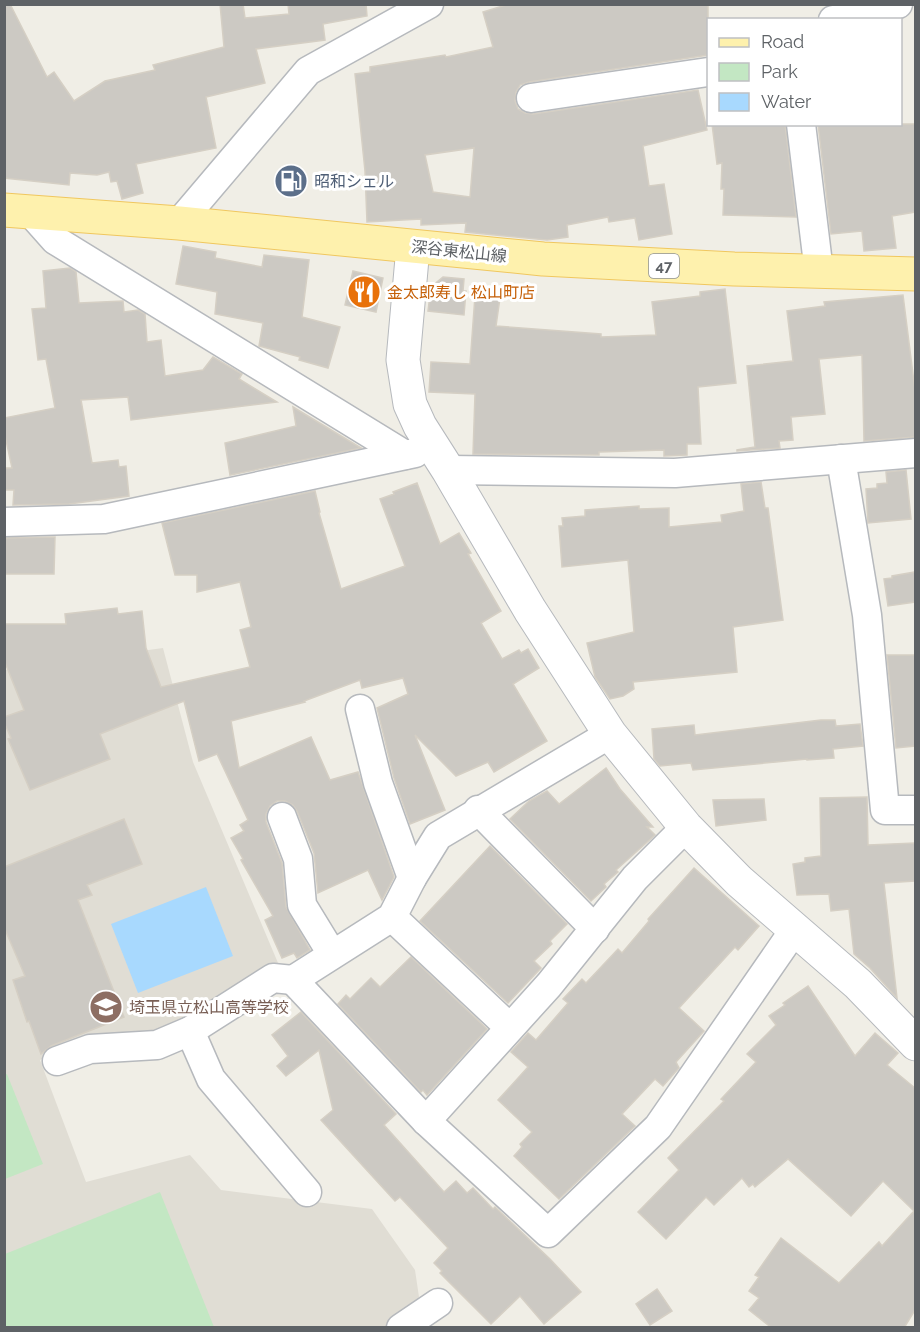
<svg xmlns="http://www.w3.org/2000/svg" width="920" height="1332" viewBox="0 0 920 1332" font-family="Raleway,'Noto Sans JP',sans-serif">
	<rect width="100%" height="100%" fill="#f0eee6"/>
	<!-- education -->
	<polygon fill="#e0ddd4" points="163,648 193,762 281,970 159,1034 93,1037 40,1060 86,1182 190,1155 221,1190 372,1209 415,1270 419,1297 413,1310 383,1328 5,1327 4,670"/>
	<!-- green -->
	<g fill="#c3e7c3">
		<polygon points="7,1074 43,1164 5,1179 4,1075"/>
		<polygon points="160,1192 214,1327 5,1327 5,1254"/>
	</g>
	<!-- water -->
	<polygon fill="#a8d9fe" points="206,887 233,956 138,993 111,924"/>
	<!-- building -->
	<g fill="#ccc9c3" stroke="#d5cfc4" stroke-width="1.5" fill-rule="evenodd">
		<polygon points="4,4 10,4 47,77 54,72 74,101 105,81 155,70 153,65 224,47 220,4 243,4 245,18 289,14 288,4 366,4 367,16 323,24 325,40 256,49 265,83 206,97 216,148 136,164 143,193 122,199 117,181 111,182 109,172 97,175 70,173 69,185 4,178"/>
		<path d="M509,4H708V55L529,82L520,85L516,92L515,101L518,109L525,113L533,114L698,90L707,130L643,146L649,186L664,184L672,234L639,240L635,218L609,222L608,217L567,225L568,237L547,240L465,232L466,223L421,225V219L367,222L365,171L355,74L370,72V67L445,55L446,57L493,47L483,12ZM474,148L470,197L433,192L425,155Z"/>
		<polygon points="712,124 785,124 796,217 723,215 724,189 721,189 722,163 717,164"/>
		<polygon points="818,124 915,124 915,212 892,216 896,248 864,251 862,231 831,234"/>
		<polygon points="183,246 216,252 215,258 262,267 264,255 309,260 302,317 340,327 328,368 299,360 300,357 259,346 263,323 215,314 217,292 176,284"/>
		<polygon points="70,268 76,272 79,303 123,301 124,312 138,310 145,314 147,342 161,340 165,376 203,370 213,357 242,374 239,379 277,402 131,420 128,397 81,400 92,463 118,460 119,467 126,466 129,496 69,504 13,505 14,490 4,490 4,468 12,468 4,431 4,418 55,408 46,359 38,360 32,309 46,308 43,271"/>
		<polygon points="353,271 383,278 376,312 345,305"/>
		<polygon points="443,277 464,279 463,291 466,291 464,315 428,311 431,287"/>
		<polygon points="725,289 736,383 698,387 701,444 687,444 687,455 664,456 664,450 599,452 599,455 473,454 475,394 429,392 431,362 470,364 475,296 500,298 496,326 601,334 601,337 656,335 652,302 700,296 700,292"/>
		<polygon points="903,295 915,390 915,437 864,441 862,355 819,359 825,414 791,417 793,440 779,441 780,448 737,451 737,450 755,447 747,366 793,361 787,311 825,306 824,302"/>
		<polygon points="293,407 361,448 230,475 225,443 296,426"/>
		<polygon points="906,470 911,519 868,523 866,489 877,488 877,484 887,483 886,472"/>
		<polygon points="761,482 765,508 768,508 783,620 733,627 737,672 633,682 634,689 623,696 610,699 595,677 587,643 634,632 628,560 562,567 559,526 563,526 562,518 585,516 585,510 639,506 639,509 669,508 669,527 722,522 721,515 744,511 741,484"/>
		<polygon points="417,483 440,544 459,533 471,553 468,554 501,611 481,623 502,659 519,650 521,653 528,649 539,668 513,684 547,741 494,772 488,762 456,776 415,735 445,810 410,824 394,778 377,708 408,694 403,678 362,688 360,680 304,701 305,702 231,721 239,768 311,737 330,780 358,772 394,877 382,900 368,870 318,893 314,853 297,811 293,805 285,801 277,801 270,806 266,814 266,822 282,863 286,907 310,950 297,958 294,953 282,958 265,920 273,916 241,860 243,859 231,838 244,831 240,825 248,820 217,754 199,761 184,701 100,734 110,759 30,790 8,739 11,738 4,722 4,717 24,710 4,660 4,624 66,624 65,614 117,608 118,614 142,611 146,648 161,687 250,667 240,630 251,627 240,582 197,592 197,575 175,575 162,523 315,491 320,512 319,513 341,589 405,566 380,499 394,494 393,492"/>
		<polygon points="55,537 54,574 4,574 4,538"/>
		<polygon points="915,572 915,602 888,606 884,579 892,578 892,576"/>
		<polygon points="887,655 915,655 915,746 896,748"/>
		<polygon points="821,720 835,720 836,726 860,724 863,746 833,749 834,758 807,760 807,759 693,770 691,763 660,766 654,759 652,729 694,725 695,735"/>
		<polygon points="606,768 620,789 653,827 647,827 655,835 616,870 618,872 604,884 606,887 591,901 510,819 529,801 547,791 559,804"/>
		<polygon points="867,797 868,845 915,843 915,881 884,883 897,998 870,968 854,954 849,909 831,911 829,894 797,895 793,864 805,862 805,858 821,856 820,798"/>
		<polygon points="764,799 766,820 716,826 713,800"/>
		<polygon points="124,819 142,864 87,885 92,895 78,900 124,1017 51,1046 41,1054 29,1021 27,1022 13,980 25,976 4,927 4,867"/>
		<polygon points="490,846 567,924 550,941 552,944 534,961 541,968 508,1003 420,921"/>
		<polygon points="694,868 759,926 738,950 735,947 679,1008 704,1031 676,1062 679,1068 663,1086 655,1079 622,1114 635,1126 559,1199 514,1156 522,1147 520,1144 532,1132 498,1100 528,1067 511,1052 528,1033 536,1040 568,1003 563,999 582,979 586,983 618,949 622,953 649,921 648,919"/>
		<polygon points="411,957 487,1029 427,1095 423,1090 421,1092 338,1004 346,995 350,999 371,978 380,987"/>
		<polygon points="808,986 855,1056 875,1033 898,1053 887,1065 915,1088 915,1310 904,1328 772,1328 749,1310 759,1298 749,1291 759,1277 755,1275 781,1238 839,1283 879,1242 882,1246 914,1211 883,1181 851,1216 788,1159 755,1187 753,1184 749,1187 742,1178 714,1205 706,1197 666,1239 638,1212 679,1170 668,1158 724,1101 721,1099 756,1062 747,1054 776,1025 769,1016 785,1005 783,1003"/>
		<polygon points="301,1012 396,1114 384,1125 444,1192 456,1181 467,1193 473,1188 493,1209 495,1207 550,1259 581,1292 544,1324 520,1296 491,1324 440,1273 442,1271 434,1263 448,1248 400,1197 395,1201 321,1120 333,1110 319,1050 286,1076 277,1066 288,1056 272,1035"/>
		<polygon points="657,1289 672,1311 650,1325 636,1304"/>
	</g>
	<g fill="none" stroke-linecap="round" stroke-linejoin="round">
		<defs>
			<g id="minor">
				<polyline points="833,20 872,14 898,4"/>
				<polyline points="531,98 708,72"/>
				<polyline points="801,124 819,272"/>
				<polyline points="31,213 55,240 405,455"/>
				<polyline points="179,223 308,71 429,4"/>
				<polyline points="841,459 867,615 885,810 916,810"/>
				<polyline points="448,470 675,473 916,453"/>
				<polyline points="4,522 104,519 415,453"/>
				<polyline points="360,709 378,783 412,878"/>
				<polyline points="610,734 438,836 412,878 392,917 293,980 426,1121 548,1233 658,1127 795,929"/>
				<polyline points="478,810 595,929"/>
				<polyline points="282,817 298,859 302,905 332,954"/>
				<polyline points="392,917 509,1027"/>
				<polyline points="190,1031 211,1079 307,1192"/>
				<polyline points="57,1061 90,1049 157,1045 190,1031 273,978 293,980"/>
				<polyline points="426,1121 549,985 635,878 686,827"/>
				<polyline points="401,1328 438,1303"/>
			</g>
			<polyline id="tertiary" points="413,247 403,360 410,404 420,426 448,470 530,610 610,734 686,827 739,881 858,984 916,1044"/>
			<polyline id="primary" points="4,210 179,223 543,259 734,269 916,274"/>
		</defs>
		<!-- minor casing -->
		<use href="#minor" stroke="#b6b9bd" stroke-width="31"/>
		<!-- tertiary casing -->
		<use href="#tertiary" stroke="#b6b9bd" stroke-width="35"/>
		<!-- primary casing -->
		<use href="#primary" stroke="#f0c75f" stroke-width="35"/>
		<!-- minor -->
		<use href="#minor" stroke="#fff" stroke-width="28"/>
		<!-- tertiary -->
		<use href="#tertiary" stroke="#fff" stroke-width="33"/>
		<!-- primary -->
		<use href="#primary" stroke="#fef1ad" stroke-width="33"/>
	</g>
	<!-- icons -->
	<defs>
		<symbol id="fuel-disc" viewBox="-11 -11 22 22"><circle r="9.5" fill="#5c6f8a" stroke="#fff"/><path d="M-5.5-6h7V0h2V4h1.3V-2.5L3-4.5l.8-.8L6-3V5H2.5V1h-1V6h-7ZM-4.2-4.7v3.2H.2V-4.7Z" fill="#fff"/></symbol>
		<symbol id="restaurant-disc" viewBox="-11 -11 22 22"><circle r="9.5" fill="#e8710a" stroke="#fff"/><path d="M-5-6h1v4h1v-4h1v4h1v-4h1v5L-1.5 .5V6h-2V.5L-5-1ZM5-6V6H3V1.5H1.5Q1.5-4 5-6Z" fill="#fff"/></symbol>
		<symbol id="school-disc" viewBox="-11 -11 22 22"><circle r="9.5" fill="#8d6e63" stroke="#fff"/><path d="M0-5L7-2L0 1L-7-2ZM-4 1L0 2.5L4 1V4Q0 6-4 4Z" fill="#fff"/></symbol>
	</defs>
	<g fill-rule="evenodd">
		<use href="#fuel-disc" x="272" y="162" width="38" height="38"/>
		<use href="#restaurant-disc" x="345" y="273" width="38" height="38"/>
		<use href="#school-disc" x="87" y="988" width="38" height="38"/>
	</g>
	<g text-anchor="middle" stroke-width="6" stroke-linejoin="round" paint-order="stroke">
		<!-- shield labels -->
		<rect fill="#fff" stroke="#8e9194" stroke-width="1.5" x="649" y="254" width="30" height="24" rx="4.5"/>
		<g font-size="15" font-weight="bold" fill="#5e6266">
			<text x="664" y="271">47</text>
		</g>
		<!-- service labels -->
		<g font-size="16" fill="#4e5e75" stroke="#fff" text-anchor="start">
			<text x="314" y="187">昭和シェル</text>
		</g>
		<!-- street labels -->
		<g font-size="16" fill="#5e6266" stroke="#fff">
			<text transform="translate(459 251) rotate(6)" y="6">深谷東松山線</text>
		</g>
		<!-- food labels -->
		<g font-size="16" fill="#c56008" stroke="#fff" text-anchor="start">
			<text x="387" y="298">金太郎寿し 松山町店</text>
		</g>
		<!-- education labels -->
		<g font-size="16" fill="#785e54" stroke="#fff" text-anchor="start">
			<text x="129" y="1013">埼玉県立松山高等学校</text>
		</g>
	</g>
	<!-- border -->
	<rect width="920" height="1332" fill="none" stroke="#5e6266" stroke-width="12"/>
	<!-- legend -->
	<rect x="707" y="18" width="195" height="108" fill="#ffffff" stroke="#bfc0c2" stroke-width="1.5"/>
	<rect x="719" y="38" width="30" height="9" fill="#fef1ad" stroke="#bfc0c2" stroke-width="1.5"/>
	<text x="761" y="48" font-size="18" fill="#5e6266">Road</text>
	<rect x="719" y="63" width="30" height="18" fill="#c3e7c3" stroke="#bfc0c2" stroke-width="1.5"/>
	<text x="761" y="78" font-size="18" fill="#5e6266">Park</text>
	<rect x="719" y="93" width="30" height="18" fill="#a8d9fe" stroke="#bfc0c2" stroke-width="1.5"/>
	<text x="761" y="108" font-size="18" fill="#5e6266">Water</text>
</svg>
